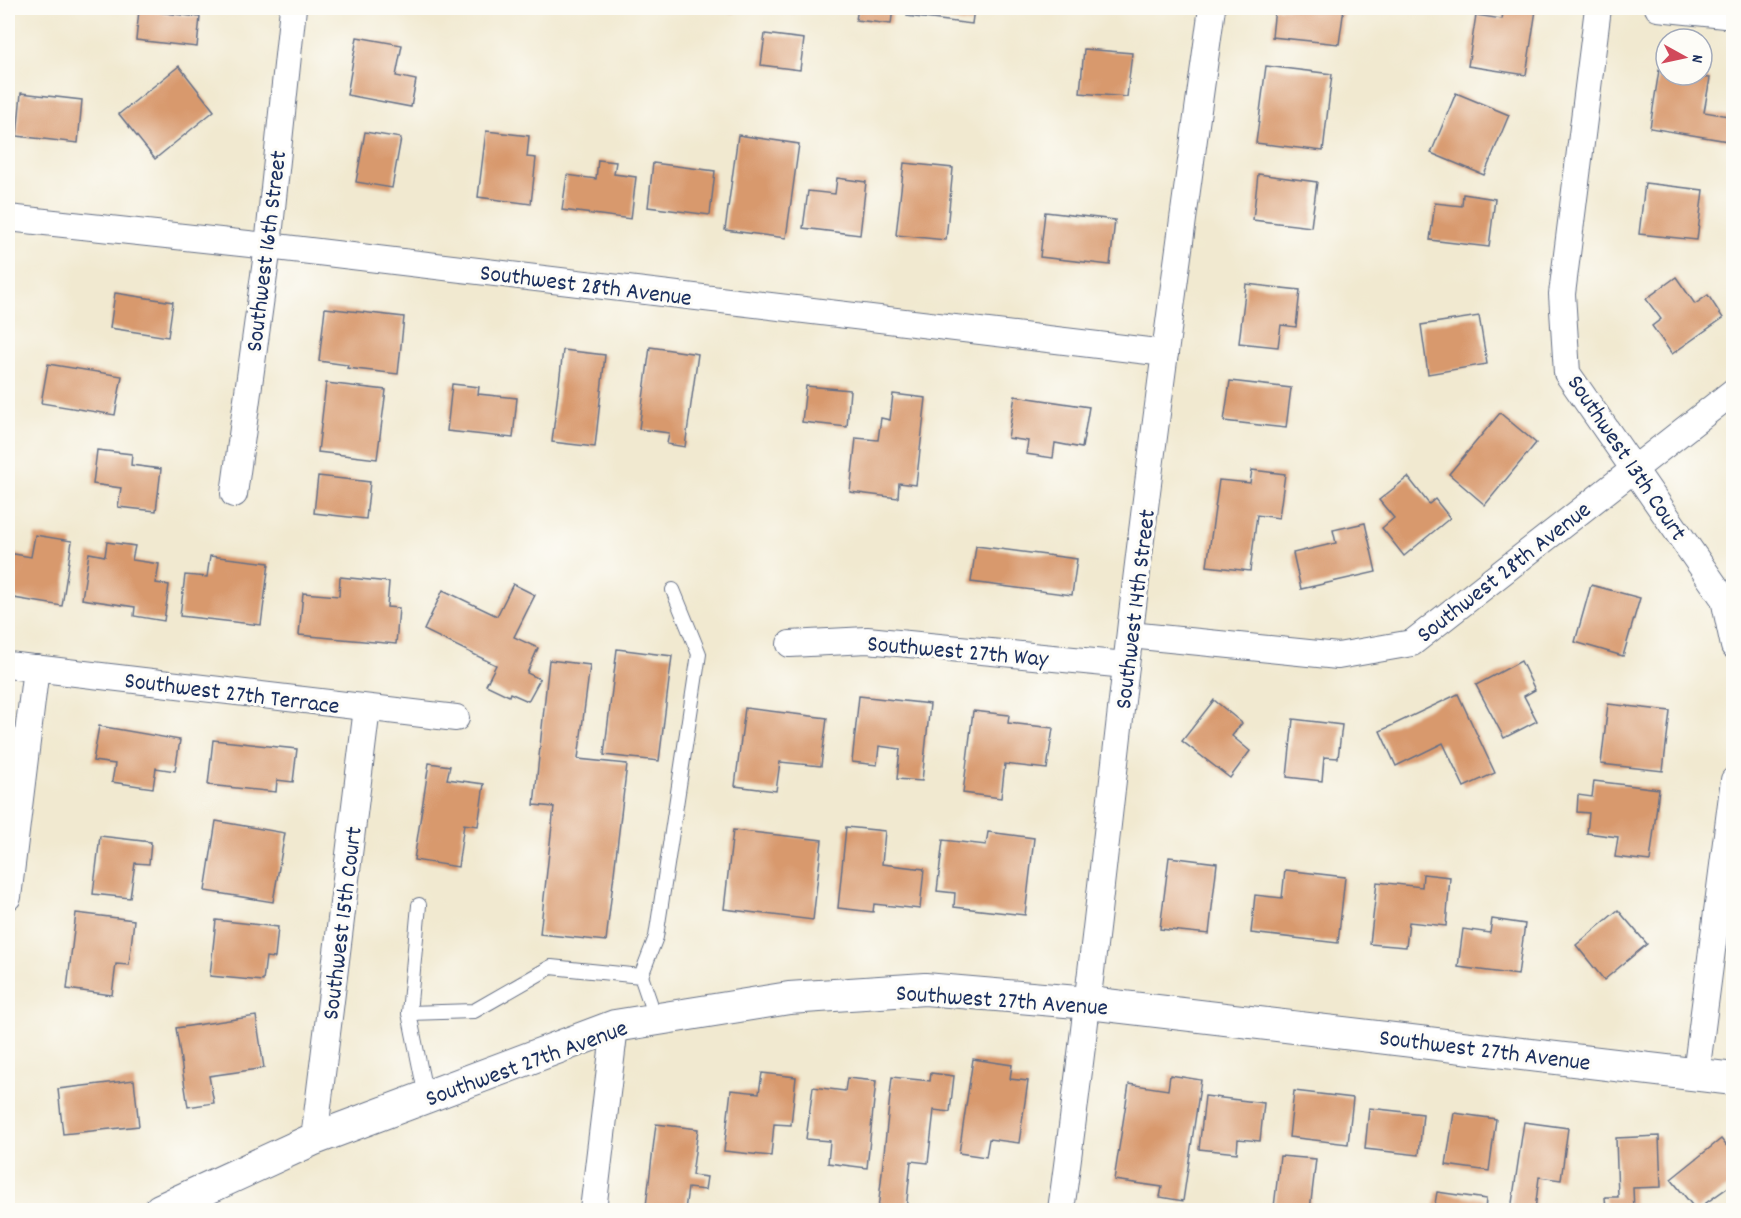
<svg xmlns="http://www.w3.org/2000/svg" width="1741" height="1218" viewBox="0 0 1741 1218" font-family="Dekko,sans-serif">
	<rect width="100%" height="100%" fill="#fdfcf7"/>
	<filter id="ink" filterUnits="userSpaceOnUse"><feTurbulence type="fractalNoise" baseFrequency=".0167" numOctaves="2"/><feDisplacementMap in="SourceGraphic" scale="12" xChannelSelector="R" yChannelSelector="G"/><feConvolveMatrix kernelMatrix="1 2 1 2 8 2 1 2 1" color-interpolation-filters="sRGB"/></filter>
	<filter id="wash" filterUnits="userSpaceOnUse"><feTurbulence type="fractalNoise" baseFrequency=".008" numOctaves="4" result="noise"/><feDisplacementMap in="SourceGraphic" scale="24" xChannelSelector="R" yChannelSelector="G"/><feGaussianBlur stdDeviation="1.35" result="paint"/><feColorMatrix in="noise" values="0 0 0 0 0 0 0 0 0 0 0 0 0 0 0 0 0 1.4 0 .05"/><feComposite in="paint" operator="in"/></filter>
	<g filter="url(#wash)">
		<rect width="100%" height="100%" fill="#f1e9d0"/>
		<g id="blocks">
			<!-- building -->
			<g fill="#d8996d">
				<polygon points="696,8 735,8 734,13"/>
				<polygon points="758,8 794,8 794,14 758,10"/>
				<polygon points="858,8 893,8 891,24 856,20"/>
				<polygon points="908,8 974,8 972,24 907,16"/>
				<polygon points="1275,8 1344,8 1339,44 1272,37"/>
				<polygon points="1504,8 1536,10 1526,75 1468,66 1476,15 1502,19"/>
				<polygon points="139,10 200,17 197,47 136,40"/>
				<polygon points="765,34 804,39 800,70 761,65"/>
				<polygon points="357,37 402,45 396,76 416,80 411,107 347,95"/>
				<polygon points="1084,49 1132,53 1127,97 1080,93"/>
				<polygon points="179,66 214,111 155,159 119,114"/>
				<polygon points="1266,66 1332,74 1323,151 1256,143"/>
				<polygon points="1659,70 1666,71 1666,75 1710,78 1704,112 1734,117 1734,142 1650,128"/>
				<polygon points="21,93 82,100 78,143 17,136"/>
				<polygon points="1456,93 1509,115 1484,175 1431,153"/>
				<polygon points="486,131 529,136 527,157 536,158 531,204 478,197"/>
				<polygon points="365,132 401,138 392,188 356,182"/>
				<polygon points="738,135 799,144 786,238 725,230"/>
				<polygon points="598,160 616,162 614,174 636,177 631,219 562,210 567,175 596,179"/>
				<polygon points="653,163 715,171 710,215 648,207"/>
				<polygon points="904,163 953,168 946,240 896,235"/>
				<polygon points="1258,174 1317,182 1311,227 1253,220"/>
				<polygon points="837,178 866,182 860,235 803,228 808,191 835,194"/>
				<polygon points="1645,183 1703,190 1697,240 1639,234"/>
				<polygon points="1463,194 1495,199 1489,247 1430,240 1435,203 1462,206"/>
				<polygon points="1045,212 1115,220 1110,265 1040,257"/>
				<polygon points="1676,277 1695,304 1708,295 1723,318 1672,354 1652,326 1661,319 1646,299"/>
				<polygon points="1246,284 1300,290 1296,327 1281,325 1278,347 1239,343"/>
				<polygon points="115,293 173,302 168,337 110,328"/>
				<polygon points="325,308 404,317 398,374 347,368 348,365 319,361"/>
				<polygon points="1479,316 1487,364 1428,374 1421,325"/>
				<polygon points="650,347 698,354 685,447 667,444 669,433 639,429"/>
				<polygon points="563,350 605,355 595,447 552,442"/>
				<polygon points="48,364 122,376 115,415 41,403"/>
				<polygon points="1230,381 1291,388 1286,428 1224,421"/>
				<polygon points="326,383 386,390 377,459 318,452"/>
				<polygon points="452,384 479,387 478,394 517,398 513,438 447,431"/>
				<polygon points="806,386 850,390 847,427 802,422"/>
				<polygon points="893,394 926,398 916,485 899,483 898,498 850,492 856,438 878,440 881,418 890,420"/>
				<polygon points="1015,396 1089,407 1082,448 1055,443 1053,458 1026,454 1028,441 1008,438"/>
				<polygon points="1500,413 1536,443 1485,505 1449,474"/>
				<polygon points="97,450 132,454 131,465 161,469 156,511 118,507 121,488 93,484"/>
				<polygon points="1252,470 1285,474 1279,518 1257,515 1250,571 1207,566 1219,480 1250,483"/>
				<polygon points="318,476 370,482 366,519 314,513"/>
				<polygon points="1408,477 1429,504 1435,499 1450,518 1404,556 1382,528 1394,518 1379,500"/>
				<polygon points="1365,523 1376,572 1301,589 1293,553 1336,543 1333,530"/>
				<polygon points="35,535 72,541 62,606 8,597 8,553 31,557"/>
				<polygon points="107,542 135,546 132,560 159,564 156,583 169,585 164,621 134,616 135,607 82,599 89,553 105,556"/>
				<polygon points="976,546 1077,559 1072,595 971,582"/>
				<polygon points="210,556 269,563 261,625 180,616 185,575 207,577"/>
				<polygon points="340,577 389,582 387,607 399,608 396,644 299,635 303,593 339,596"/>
				<polygon points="513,584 535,595 514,637 538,648 527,673 540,679 528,701 510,693 509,696 486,685 496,665 424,630 443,590 497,616"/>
				<polygon points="1591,585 1640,598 1623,656 1575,642"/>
				<polygon points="617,649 672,656 659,761 604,755"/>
				<polygon points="549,660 590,665 578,759 627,764 606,941 540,934 554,807 534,805"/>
				<polygon points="1521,661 1535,690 1524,696 1537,721 1504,738 1476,685"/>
				<polygon points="1458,694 1495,773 1464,787 1443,743 1396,766 1380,731"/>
				<polygon points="859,696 930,704 922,781 897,779 900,749 879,746 877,765 852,762"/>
				<polygon points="1214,700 1242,723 1232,736 1250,751 1230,778 1182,741"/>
				<polygon points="1608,704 1670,711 1663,771 1601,764"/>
				<polygon points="745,708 827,718 821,766 780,762 776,791 735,786"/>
				<polygon points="973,711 1009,715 1008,723 1053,728 1047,769 1005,764 1001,798 963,793"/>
				<polygon points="1293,719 1342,725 1338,758 1324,757 1322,781 1287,777"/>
				<polygon points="99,726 180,740 175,771 156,768 153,788 112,782 115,764 93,761"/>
				<polygon points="213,740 297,749 293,782 277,780 276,792 208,785"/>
				<polygon points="429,763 450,766 447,779 484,784 478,826 464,824 458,867 414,860"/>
				<polygon points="1594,781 1659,789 1650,861 1615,857 1618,837 1587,833 1589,813 1577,812 1578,795 1592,797"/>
				<polygon points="216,821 285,833 273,902 205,891"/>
				<polygon points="846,827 885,831 882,864 924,869 920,909 874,904 873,912 838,908"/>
				<polygon points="733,830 822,840 813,920 724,909"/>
				<polygon points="988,832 1034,838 1025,915 954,907 955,893 937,891 943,840 986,845"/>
				<polygon points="100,836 151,842 149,864 135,863 130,898 93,894"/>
				<polygon points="1169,857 1217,863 1209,934 1160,929"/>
				<polygon points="1285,870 1345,877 1338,943 1251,933 1255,895 1282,898"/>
				<polygon points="1423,874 1450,877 1446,926 1409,922 1406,947 1370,944 1377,882 1422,887"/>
				<polygon points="1618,910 1647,944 1604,980 1576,945"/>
				<polygon points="76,913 134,920 129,965 116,964 112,995 67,989"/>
				<polygon points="1492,919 1525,924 1518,975 1458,967 1463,929 1490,933"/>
				<polygon points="216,920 278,927 275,958 266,957 263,981 210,976"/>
				<polygon points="256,1016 264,1068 209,1076 214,1103 188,1107 176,1028"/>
				<polygon points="973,1059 1012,1065 1010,1079 1028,1081 1019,1143 989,1139 986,1157 959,1153"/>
				<polygon points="762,1073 796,1077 791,1125 774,1124 771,1156 724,1151 731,1090 759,1093"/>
				<polygon points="931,1073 954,1076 950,1112 934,1110 928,1163 911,1161 906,1210 878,1210 892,1077 930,1081"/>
				<polygon points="1170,1075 1201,1080 1183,1201 1160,1197 1162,1187 1114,1180 1129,1084 1168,1090"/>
				<polygon points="847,1078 876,1081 867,1168 828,1163 830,1141 806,1139 813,1087 845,1091"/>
				<polygon points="134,1080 139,1126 63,1134 58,1089"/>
				<polygon points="1294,1091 1353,1098 1348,1144 1289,1137"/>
				<polygon points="1205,1096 1264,1103 1260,1141 1238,1139 1237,1153 1199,1149"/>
				<polygon points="1369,1108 1423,1114 1419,1155 1365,1149"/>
				<polygon points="1454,1113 1496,1119 1489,1171 1446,1165"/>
				<polygon points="1524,1122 1568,1128 1561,1180 1539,1177 1535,1210 1511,1210"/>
				<polygon points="656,1124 698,1129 692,1175 707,1177 705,1190 688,1188 685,1210 646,1206"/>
				<polygon points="1659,1136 1661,1187 1633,1188 1634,1210 1606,1210 1605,1197 1618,1197 1616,1138"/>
				<polygon points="1721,1139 1734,1155 1734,1183 1696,1210 1671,1179"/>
				<polygon points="1280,1156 1316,1159 1310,1210 1274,1207"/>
				<polygon points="1437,1192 1486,1199 1485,1210 1434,1210"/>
			</g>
		</g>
	</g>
	<g filter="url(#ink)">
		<use href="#blocks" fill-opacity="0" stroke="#667086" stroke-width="1.5"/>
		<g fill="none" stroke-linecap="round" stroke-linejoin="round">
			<defs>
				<g id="service">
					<polyline points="419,905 409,1013 474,1011 551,967 641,976 656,1020"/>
					<polyline points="641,976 656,937 699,654 673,590"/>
					<polyline points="409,1013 426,1097"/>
				</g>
				<g id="minor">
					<polyline points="1598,8 1562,294 1567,373 1724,599 1734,646"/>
					<polyline points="1658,8 1734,16"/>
					<polyline points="8,218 268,246 1165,353"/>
					<polyline points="234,494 268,246 293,8"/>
					<polyline points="1130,635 1338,656 1412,643 1734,391"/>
					<polyline points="790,644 867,640 1126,665"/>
					<polyline points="8,665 456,718"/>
					<polyline points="8,897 36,668"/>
					<polyline points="1696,1074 1734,780"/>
					<polyline points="314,1139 367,708"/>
					<polyline points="593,1210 615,1026"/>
					<path d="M1061,1210C1086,1029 1105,848 1126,666C1151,446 1182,227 1212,8"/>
				</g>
				<polyline id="tertiary" points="160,1210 314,1139 615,1026 789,998 925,989 1089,1003 1734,1079"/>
			</defs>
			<!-- service casing -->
			<use href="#service" stroke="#667086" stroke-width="16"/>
			<!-- minor casing -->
			<use href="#minor" stroke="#667086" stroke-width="28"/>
			<!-- tertiary casing -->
			<use href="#tertiary" stroke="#667086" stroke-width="34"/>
			<!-- service -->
			<use href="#service" stroke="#fff" stroke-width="14"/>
			<!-- minor -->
			<use href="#minor" stroke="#fff" stroke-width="26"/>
			<!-- tertiary -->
			<use href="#tertiary" stroke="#fff" stroke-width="32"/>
		</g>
	</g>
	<g text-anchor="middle" stroke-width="6" stroke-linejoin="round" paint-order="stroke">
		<!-- street labels -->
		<g font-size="24" fill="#1b2f5e" stroke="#fdfcf7">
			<text transform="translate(265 251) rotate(-83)" y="8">Southwest 16th Street</text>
			<text transform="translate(586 284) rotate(7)" y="8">Southwest 28th Avenue</text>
			<text transform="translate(1628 457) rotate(56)" y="8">Southwest 13th Court</text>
			<text transform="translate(1503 571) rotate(-38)" y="8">Southwest 28th Avenue</text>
			<text transform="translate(1134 609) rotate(-83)" y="8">Southwest 14th Street</text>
			<text transform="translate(958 650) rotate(5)" y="8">Southwest 27th Way</text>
			<text transform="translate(232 692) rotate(7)" y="8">Southwest 27th Terrace</text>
			<text transform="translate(341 923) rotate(-83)" y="8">Southwest 15th Court</text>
			<text transform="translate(1002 999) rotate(4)" y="8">Southwest 27th Avenue</text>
			<text transform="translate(1485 1049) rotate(7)" y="8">Southwest 27th Avenue</text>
			<text transform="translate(526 1062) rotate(-20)" y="8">Southwest 27th Avenue</text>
		</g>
	</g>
	<!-- margin -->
	<rect width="1741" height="1218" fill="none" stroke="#fdfcf7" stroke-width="30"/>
	<!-- north arrow -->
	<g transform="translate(1684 57) rotate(98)"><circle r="28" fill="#fdfcf7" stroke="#a3aaba" stroke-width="1.5"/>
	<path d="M0-4.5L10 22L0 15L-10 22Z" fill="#d1495b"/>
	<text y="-9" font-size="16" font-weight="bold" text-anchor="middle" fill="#1b2f5e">N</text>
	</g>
</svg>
